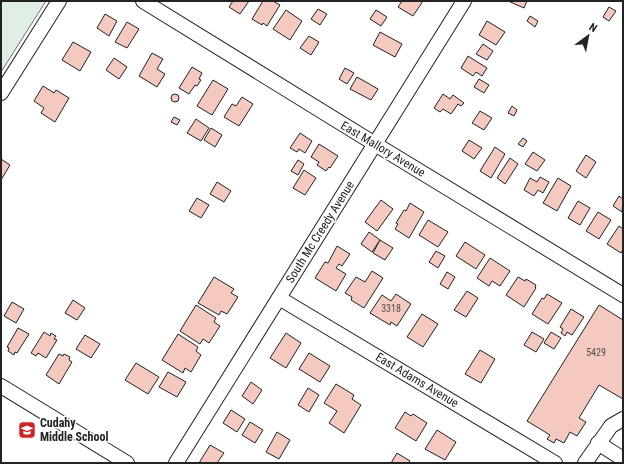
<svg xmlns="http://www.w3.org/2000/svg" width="624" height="464" viewBox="0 0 624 464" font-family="'Roboto Condensed',sans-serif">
	<rect width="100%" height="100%" fill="#fff"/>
	<!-- green -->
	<polygon fill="#e0efe3" stroke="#6f6f6f" points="1,1 46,1 1,72"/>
	<!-- building -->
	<g fill="#f3c9c0" stroke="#222">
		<polygon points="233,1 249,1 240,14 229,7"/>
		<polygon points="263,1 273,1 280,5 267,26 263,23 262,25 252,19"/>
		<polygon points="402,1 423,1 413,16 398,7"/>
		<polygon points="508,1 527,1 524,8"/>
		<polygon points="609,7 616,11 609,21 603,17"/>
		<polygon points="318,9 327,14 320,25 311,19"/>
		<polygon points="286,10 302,21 290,40 273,29"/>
		<polygon points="376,10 387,17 381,26 370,19"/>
		<polygon points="105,14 117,21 109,36 97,28"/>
		<polygon points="530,16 538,21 535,27 527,21"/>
		<polygon points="487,21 505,32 496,45 479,35"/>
		<polygon points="127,22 139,29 127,48 115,42"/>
		<polygon points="380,32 402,44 395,57 373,45"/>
		<polygon points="309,36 319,42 311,55 300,48"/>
		<polygon points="73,42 91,52 80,71 62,60"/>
		<polygon points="483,44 493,51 487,60 476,54"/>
		<polygon points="152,53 163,59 157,69 165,74 157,87 139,76"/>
		<polygon points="468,56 487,68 482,76 476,72 473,76 461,68"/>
		<polygon points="114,58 127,67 119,79 106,70"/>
		<polygon points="192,67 202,73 199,79 201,80 197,86 195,85 189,94 179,88"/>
		<polygon points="345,68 354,73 347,84 339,79"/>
		<polygon points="357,77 378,89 371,100 350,89"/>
		<polygon points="479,79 489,85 484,93 474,87"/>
		<polygon points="213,80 228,89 212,115 197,106"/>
		<polygon points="43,86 54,93 56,90 69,98 55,122 41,113 44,108 34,101"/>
		<polygon points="443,94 450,99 453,95 464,103 461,106 458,104 451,114 443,109 440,112 434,108"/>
		<circle cx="175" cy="98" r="4"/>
		<polygon points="242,97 253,104 239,126 224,117 232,104 236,106"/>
		<polygon points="512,106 517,110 514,116 508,113"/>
		<polygon points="480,111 492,118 484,130 472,123"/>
		<polygon points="174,117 180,120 177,125 171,122"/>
		<polygon points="196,119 209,128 201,141 187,133"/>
		<polygon points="211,128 222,135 215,147 204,140"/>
		<polygon points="300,133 312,141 305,153 299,149 297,152 290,148"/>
		<polygon points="523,138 527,141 523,147 518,144"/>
		<polygon points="469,140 482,148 474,159 462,151"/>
		<polygon points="319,144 338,156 330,168 329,167 326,171 317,165 319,162 311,157"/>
		<polygon points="495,147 505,154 491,178 480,171"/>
		<polygon points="533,152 545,160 537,171 525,164"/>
		<polygon points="586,155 596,162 586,178 576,171"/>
		<polygon points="510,158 518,164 505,184 497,178"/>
		<polygon points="1,159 10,165 1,180"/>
		<polygon points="298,160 304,164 298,175 291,171"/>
		<polygon points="304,170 316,178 305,195 293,188"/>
		<polygon points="540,177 549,182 543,193 538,190 534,196 524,190 530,178 537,182"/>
		<polygon points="558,178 571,186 557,211 543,203"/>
		<polygon points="217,182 231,191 224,202 210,194"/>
		<polygon points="619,196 623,199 622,212 613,206"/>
		<polygon points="197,198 209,205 201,218 189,211"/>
		<polygon points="381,200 393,209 377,231 365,222"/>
		<polygon points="578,201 590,208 580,225 568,218"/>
		<polygon points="410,203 424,212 409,238 395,229 398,224 396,223 404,210 406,211"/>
		<polygon points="598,212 611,220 599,239 586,231"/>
		<polygon points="428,220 448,232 438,247 419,235"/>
		<polygon points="619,226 623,229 623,249 621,253 607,244"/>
		<polygon points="369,232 380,240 372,252 361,244"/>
		<polygon points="380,240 393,248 385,260 373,253"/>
		<polygon points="465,242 485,255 476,269 456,256"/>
		<polygon points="337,246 350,254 342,266 339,264 336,268 346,274 336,291 315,278 325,262 328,263"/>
		<polygon points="436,251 445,256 438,268 429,262"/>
		<polygon points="490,258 510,271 500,286 492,281 489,286 477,278"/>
		<polygon points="372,271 383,278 364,308 351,300 352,297 345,293 356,277 365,282"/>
		<polygon points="447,272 455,277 448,289 440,284"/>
		<polygon points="214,277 234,289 231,293 238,297 227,314 221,311 219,315 198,303"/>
		<polygon points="518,277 525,281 526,279 536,285 535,287 536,288 524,307 506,295"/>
		<polygon points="467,291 478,298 466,317 454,310"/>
		<polygon points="396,294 411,304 397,326 391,322 390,325 370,313 382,295 391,301"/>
		<polygon points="547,294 562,303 548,324 532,314 542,298 544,299"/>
		<polygon points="73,300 85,308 77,320 65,313"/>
		<polygon points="12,302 24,309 16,323 4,316"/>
		<polygon points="196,305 216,318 214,322 220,326 209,343 203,339 200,344 180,331"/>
		<polygon points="599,305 623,320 623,399 599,385 579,418 586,422 577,436 570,432 564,443 556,439 554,443 547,439 550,435 527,421"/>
		<polygon points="571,309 584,317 572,335 567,332 565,336 561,333 563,329 560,327"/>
		<polygon points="422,314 438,324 423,347 407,337"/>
		<polygon points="18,328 29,334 17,353 15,352 14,355 8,351 9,348 7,347"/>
		<polygon points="44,332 50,336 51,333 56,336 54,339 57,340 46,358 38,353 36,356 31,353"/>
		<polygon points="532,332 544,339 536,352 524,345"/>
		<polygon points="551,332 561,338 554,349 544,343"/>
		<polygon points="286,333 301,343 286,368 270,358"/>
		<polygon points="178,334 198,347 196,351 201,355 191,372 185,368 183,373 162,360"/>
		<polygon points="85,335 100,344 91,358 76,349"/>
		<polygon points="480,350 495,359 481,383 465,374"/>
		<polygon points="309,353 330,366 320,382 299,369"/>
		<polygon points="59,354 63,356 64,354 70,357 69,360 72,362 59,384 46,375"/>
		<polygon points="136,363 159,377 148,394 125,380"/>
		<polygon points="168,372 186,382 177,397 159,387"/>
		<polygon points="251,382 262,390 253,404 242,396"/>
		<polygon points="336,384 354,395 352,399 361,405 344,433 329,423 337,411 324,403"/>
		<polygon points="308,388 319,395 309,412 298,405"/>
		<polygon points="231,410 245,419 237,432 223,423"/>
		<polygon points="405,412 411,416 413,414 427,423 416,441 395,428"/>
		<polygon points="250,422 263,430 255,443 242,435"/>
		<polygon points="437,430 456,442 445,460 425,449"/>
		<polygon points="277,432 290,440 279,459 266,452"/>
		<polygon points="210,445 224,453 217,463 199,463"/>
		<polygon points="397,453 410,461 408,463 391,463"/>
	</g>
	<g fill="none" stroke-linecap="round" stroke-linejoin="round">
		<defs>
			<g id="minor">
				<polyline points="143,1 375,144 623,295"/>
				<polyline points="1,93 59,1"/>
				<polyline points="279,298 555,463"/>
				<polyline points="1,386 127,463"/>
				<polyline points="598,443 623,459"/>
				<polyline points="176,463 464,1"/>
				<polyline points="585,463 611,426 623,419"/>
			</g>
		</defs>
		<!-- minor casing -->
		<use href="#minor" stroke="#222" stroke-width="16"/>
		<!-- minor -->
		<use href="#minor" stroke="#fff" stroke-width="14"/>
	</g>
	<!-- icons -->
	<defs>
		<symbol id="school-square" viewBox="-11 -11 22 22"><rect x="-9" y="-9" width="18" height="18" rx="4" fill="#c62828" stroke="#fff"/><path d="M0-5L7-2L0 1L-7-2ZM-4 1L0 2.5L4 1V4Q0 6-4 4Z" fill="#fff"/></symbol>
	</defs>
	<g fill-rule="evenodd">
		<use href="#school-square" x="17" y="420" width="20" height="20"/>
	</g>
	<g text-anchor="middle" stroke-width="3" stroke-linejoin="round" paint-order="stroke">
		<!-- number labels -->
		<g font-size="10" fill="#564c4a">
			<text x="391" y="312">3318</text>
			<text x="596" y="356">5429</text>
		</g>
		<!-- street labels -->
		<g font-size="12" fill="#222" stroke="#fff">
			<text transform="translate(383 149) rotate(31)" y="4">East Mallory Avenue</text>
			<text transform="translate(320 232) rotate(-58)" y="4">South Mc Creedy Avenue</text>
			<text transform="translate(417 380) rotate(31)" y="4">East Adams Avenue</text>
		</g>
		<!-- poi labels -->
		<g font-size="12" font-weight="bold" fill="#222" stroke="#fff" text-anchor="start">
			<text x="40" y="427">Cudahy<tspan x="40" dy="14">Middle School</tspan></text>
		</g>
	</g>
	<!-- border -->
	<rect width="624" height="464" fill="none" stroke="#222222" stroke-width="4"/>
	<!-- north arrow -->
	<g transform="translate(588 36) rotate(32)" stroke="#ffffff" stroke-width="3" paint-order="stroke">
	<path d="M0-3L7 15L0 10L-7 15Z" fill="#222222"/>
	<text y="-6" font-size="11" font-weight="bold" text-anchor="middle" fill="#222222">N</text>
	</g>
</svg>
